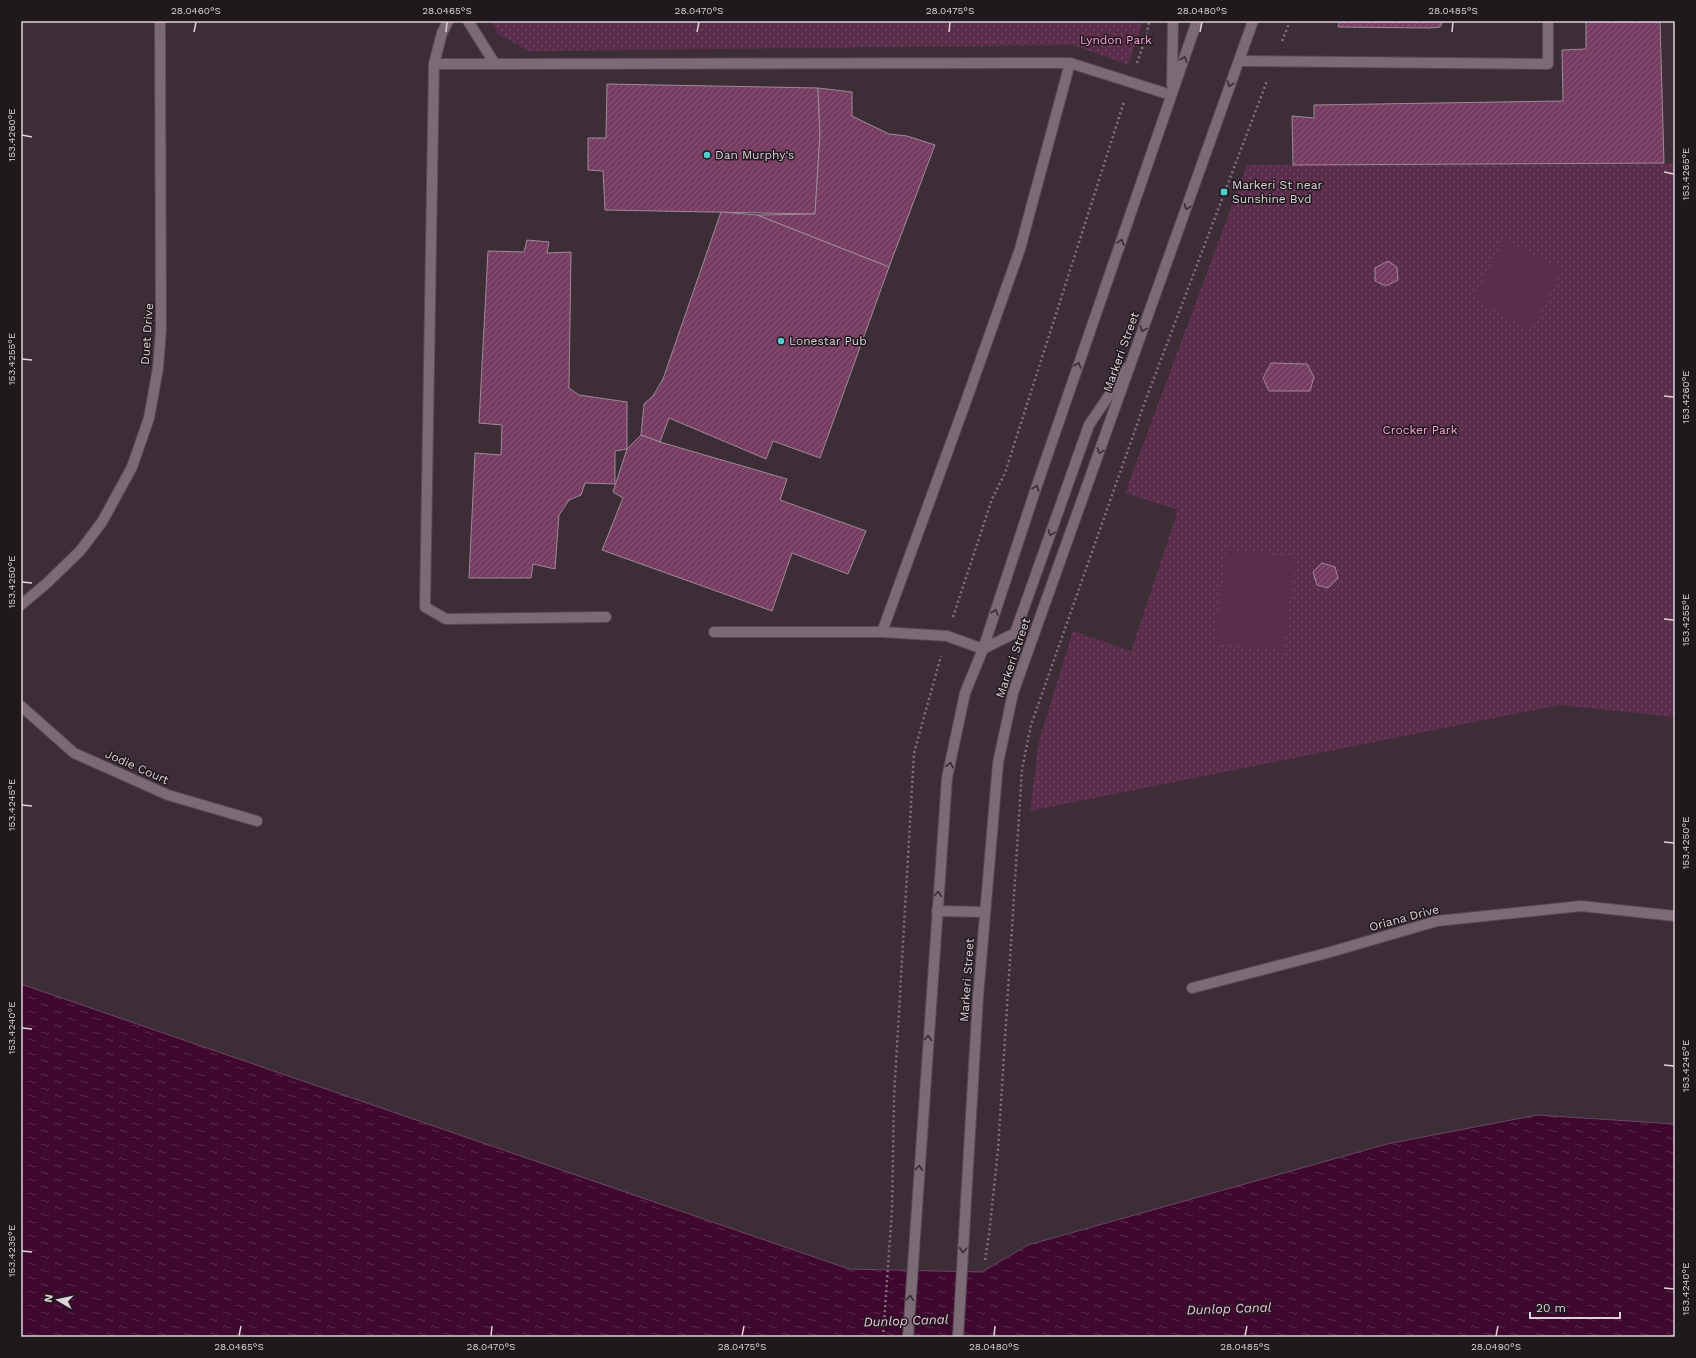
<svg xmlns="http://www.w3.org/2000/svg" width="1696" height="1358" viewBox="0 0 1696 1358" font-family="'Work Sans',sans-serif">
	<defs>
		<pattern id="green-dots" width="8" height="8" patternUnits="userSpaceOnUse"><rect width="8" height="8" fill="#5a2e4b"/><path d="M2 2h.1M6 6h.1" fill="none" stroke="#714b64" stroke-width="1.8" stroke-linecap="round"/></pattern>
		<pattern id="water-ripples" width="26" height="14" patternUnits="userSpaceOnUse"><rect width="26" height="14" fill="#3f092f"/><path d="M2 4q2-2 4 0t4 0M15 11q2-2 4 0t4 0" fill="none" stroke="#5a2c4c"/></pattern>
		<pattern id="building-hatch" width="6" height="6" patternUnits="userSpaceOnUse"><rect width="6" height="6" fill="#763c62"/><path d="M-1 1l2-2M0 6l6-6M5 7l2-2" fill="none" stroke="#895778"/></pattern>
	</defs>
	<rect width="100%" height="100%" fill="#3d2d37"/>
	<!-- green -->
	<g fill="url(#green-dots)">
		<polygon points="491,21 1143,21 1128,65 1074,45 529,51 498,34"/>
		<polygon points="1675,163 1675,717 1560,705 1030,811 1039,741 1073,631 1131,651 1178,510 1125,493 1247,165"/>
	</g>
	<!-- pitch -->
	<g fill="#5a2e4b">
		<polygon points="1505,239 1562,269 1532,329 1474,299"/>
		<polygon points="1227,549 1296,558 1283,651 1214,642"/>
	</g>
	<!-- water -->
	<polygon fill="url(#water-ripples)" stroke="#6e4562" points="21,984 849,1269 982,1272 1028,1245 1387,1144 1537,1115 1675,1124 1675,1337 21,1337"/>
	<!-- building -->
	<g fill="url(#building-hatch)" stroke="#9e8b96">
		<polygon points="1340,21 1443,21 1440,27 1429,28 1338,27"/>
		<polygon points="1586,21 1660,21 1664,163 1293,165 1292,116 1314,118 1314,105 1563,101 1562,50 1586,49"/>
		<polygon points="607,84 818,88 820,135 815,214 605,210 603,171 588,170 588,138 606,138"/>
		<polygon points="818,88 852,92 852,116 889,134 907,136 935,145 889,267 757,215 815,214 820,135"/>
		<polygon points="721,212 757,215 889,267 820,458 773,441 766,459 669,418 660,442 641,435 644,404 653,396 663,379"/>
		<polygon points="527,240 549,242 547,253 571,252 569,388 579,395 627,402 627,449 615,451 615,484 585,483 581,495 569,500 559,515 555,569 533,564 531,578 469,578 475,453 501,455 502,425 479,423 488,251 524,252"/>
		<polygon points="1388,261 1397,267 1398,280 1386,286 1375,281 1375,268"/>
		<polygon points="1271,363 1307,364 1314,377 1310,391 1269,391 1263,378"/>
		<polygon points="641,435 660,442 787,479 780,500 866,531 848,574 792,553 772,611 602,550 623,498 613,492 627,449"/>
		<polygon points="1322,563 1335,567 1338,578 1328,588 1317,585 1313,572"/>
	</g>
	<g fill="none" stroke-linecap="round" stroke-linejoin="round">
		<defs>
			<g id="lane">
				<polyline points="448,21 442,33 434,64 425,607 446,619 606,617"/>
				<polyline points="468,21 495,64"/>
				<polyline points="1239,61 1548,64 1548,21"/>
				<polyline points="434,64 1070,63 1171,95"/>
				<polyline points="714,632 882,632 947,636 983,649 1015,633 1089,425 1128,367"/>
				<polyline points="882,632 965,404 1020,249 1070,63"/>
				<polyline points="937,911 985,912"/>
			</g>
			<g id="street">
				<polyline points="21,605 47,583 80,551 102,522 132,467 149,418 158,368 161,329 160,21"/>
				<polyline points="21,706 74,753 168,795 257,821"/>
				<polyline points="1192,988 1327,953 1437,921 1581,906 1675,916"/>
			</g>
			<g id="secondary">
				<polyline points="1172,85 1173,21"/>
				<polyline points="908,1337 947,778 965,693 983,649 1035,491 1197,21"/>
				<polyline points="958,1337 978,997 998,763 1013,693 1253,21"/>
			</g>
		</defs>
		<!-- lane casing -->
		<use href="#lane" stroke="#584a52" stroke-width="12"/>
		<!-- street casing -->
		<use href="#street" stroke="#584a52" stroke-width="12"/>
		<!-- secondary casing -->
		<use href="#secondary" stroke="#584a52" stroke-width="12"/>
		<!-- path -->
		<g stroke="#81737c" stroke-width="2.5" stroke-dasharray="2 3" stroke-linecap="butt">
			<polyline points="1282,41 1290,21"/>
			<polyline points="1137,63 1147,34 1149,21"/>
			<polyline points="953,617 992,499 1005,473 1124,102"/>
			<polyline points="985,1260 989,1235 998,1150 1022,769 1031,725 1146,399 1267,81"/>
			<polyline points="883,1337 892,1210 894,1098 914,753 941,656"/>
		</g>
		<!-- lane -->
		<use href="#lane" stroke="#7c6a74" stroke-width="10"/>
		<!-- street -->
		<use href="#street" stroke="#7c6a74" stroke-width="10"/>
		<!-- secondary -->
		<use href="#secondary" stroke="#7c6a74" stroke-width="10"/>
	</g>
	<!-- one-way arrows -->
	<defs><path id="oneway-chevron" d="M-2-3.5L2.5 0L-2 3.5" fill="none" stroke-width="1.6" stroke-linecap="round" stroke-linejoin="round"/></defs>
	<g stroke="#362c32">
		<use href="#oneway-chevron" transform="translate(1184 59) rotate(-71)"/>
		<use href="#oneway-chevron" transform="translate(1230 84) rotate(110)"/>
		<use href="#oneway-chevron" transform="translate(1187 207) rotate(110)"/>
		<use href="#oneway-chevron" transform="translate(1121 242) rotate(-71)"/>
		<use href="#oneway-chevron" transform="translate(1143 329) rotate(110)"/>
		<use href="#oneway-chevron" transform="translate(1078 365) rotate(-71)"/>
		<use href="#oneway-chevron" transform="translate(1100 451) rotate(110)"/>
		<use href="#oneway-chevron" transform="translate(1036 488) rotate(-71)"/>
		<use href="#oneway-chevron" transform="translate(1051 533) rotate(110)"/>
		<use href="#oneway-chevron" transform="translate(995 612) rotate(-72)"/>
		<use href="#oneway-chevron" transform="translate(950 765) rotate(-78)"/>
		<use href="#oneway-chevron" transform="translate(938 894) rotate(-86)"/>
		<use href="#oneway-chevron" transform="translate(928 1038) rotate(-86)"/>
		<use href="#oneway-chevron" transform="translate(919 1168) rotate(-86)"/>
		<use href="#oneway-chevron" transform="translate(963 1250) rotate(94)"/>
		<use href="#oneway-chevron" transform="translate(910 1298) rotate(-86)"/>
	</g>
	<!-- ticks -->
	<path fill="none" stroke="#ddd2d8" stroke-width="1.5" d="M194,32L196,22M446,32L447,22M697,32L699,22M949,32L950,22M1200,32L1202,22M1452,32L1453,22M22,135L32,137M1664,172L1674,174M22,359L32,360M1664,396L1674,397M22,582L32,583M1664,619L1674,620M22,805L32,806M1664,842L1674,843M22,1028L32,1029M1664,1065L1674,1066M22,1251L32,1252M1664,1288L1674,1289M239,1336L241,1326M491,1336L492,1326M742,1336L744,1326M994,1336L995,1326M1245,1336L1247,1326M1496,1336L1498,1326"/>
	<!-- markers -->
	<g fill="#53cdc9" stroke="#1f181c" stroke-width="1.5">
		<circle cx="707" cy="155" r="4"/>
		<rect x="1220" y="188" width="8" height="8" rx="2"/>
		<circle cx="781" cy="341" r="4"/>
	</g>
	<g text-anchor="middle" stroke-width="3" stroke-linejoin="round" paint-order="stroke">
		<!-- park labels -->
		<g font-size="12" fill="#fda4dc" stroke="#1f181c">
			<text x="1116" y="44">Lyndon Park</text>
			<text x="1420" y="434">Crocker Park</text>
		</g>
		<!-- poi labels -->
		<g font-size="12" fill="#ddd2d8" stroke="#1f181c" text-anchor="start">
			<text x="715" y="159">Dan Murphy's</text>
			<text x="1232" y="189">Markeri St near<tspan x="1232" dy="14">Sunshine Bvd</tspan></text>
			<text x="789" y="345">Lonestar Pub</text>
		</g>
		<!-- street labels -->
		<g font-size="12" fill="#ddd2d8" stroke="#1f181c">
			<text transform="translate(147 334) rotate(-86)" y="4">Duet Drive</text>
			<text transform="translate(1121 352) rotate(-70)" y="4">Markeri Street</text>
			<text transform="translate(1013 658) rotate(-71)" y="4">Markeri Street</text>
			<text transform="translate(137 767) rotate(24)" y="4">Jodie Court</text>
			<text transform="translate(1404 918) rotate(-15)" y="4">Oriana Drive</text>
			<text transform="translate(967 980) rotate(-86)" y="4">Markeri Street</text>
		</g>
		<!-- water labels -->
		<g font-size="13" font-style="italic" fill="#f6c0e0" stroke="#1f181c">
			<text transform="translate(1229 1308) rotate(-2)" y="5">Dunlop Canal</text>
			<text transform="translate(906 1320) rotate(-2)" y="5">Dunlop Canal</text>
		</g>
	</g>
	<!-- border -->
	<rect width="1696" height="1358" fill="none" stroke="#1f181c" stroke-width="44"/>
	<!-- north arrow -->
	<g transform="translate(58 1300) rotate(279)" stroke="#1f181c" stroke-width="3" paint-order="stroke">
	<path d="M0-3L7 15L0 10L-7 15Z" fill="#ddd2d8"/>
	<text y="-6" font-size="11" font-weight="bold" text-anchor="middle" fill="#ddd2d8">N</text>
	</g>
	<!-- scale -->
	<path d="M1530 1312v6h90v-6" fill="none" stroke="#ddd2d8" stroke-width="2"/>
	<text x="1536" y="1312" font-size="12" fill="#ddd2d8" stroke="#1f181c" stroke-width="3" paint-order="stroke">20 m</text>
	<rect x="22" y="22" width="1652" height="1314" fill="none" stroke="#ddd2d8" stroke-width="1.5"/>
	<g font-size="10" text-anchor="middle" fill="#ddd2d8">
		<text x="196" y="14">28.0460°S</text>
		<text x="447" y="14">28.0465°S</text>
		<text x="699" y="14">28.0470°S</text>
		<text x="950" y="14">28.0475°S</text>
		<text x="1202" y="14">28.0480°S</text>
		<text x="1453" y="14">28.0485°S</text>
		<text transform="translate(11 135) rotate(-90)" y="4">153.4260°E</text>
		<text transform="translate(1685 174) rotate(-90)" y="4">153.4265°E</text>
		<text transform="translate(11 359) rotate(-90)" y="4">153.4255°E</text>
		<text transform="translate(1685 397) rotate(-90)" y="4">153.4260°E</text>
		<text transform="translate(11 582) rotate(-90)" y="4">153.4250°E</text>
		<text transform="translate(1685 620) rotate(-90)" y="4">153.4255°E</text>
		<text transform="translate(11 805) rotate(-90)" y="4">153.4245°E</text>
		<text transform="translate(1685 843) rotate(-90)" y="4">153.4250°E</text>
		<text transform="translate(11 1028) rotate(-90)" y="4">153.4240°E</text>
		<text transform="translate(1685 1066) rotate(-90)" y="4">153.4245°E</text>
		<text transform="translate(11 1251) rotate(-90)" y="4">153.4235°E</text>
		<text transform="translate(1685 1289) rotate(-90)" y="4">153.4240°E</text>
		<text x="239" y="1350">28.0465°S</text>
		<text x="491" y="1350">28.0470°S</text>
		<text x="742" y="1350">28.0475°S</text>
		<text x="994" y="1350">28.0480°S</text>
		<text x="1245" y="1350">28.0485°S</text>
		<text x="1496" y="1350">28.0490°S</text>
	</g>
</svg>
